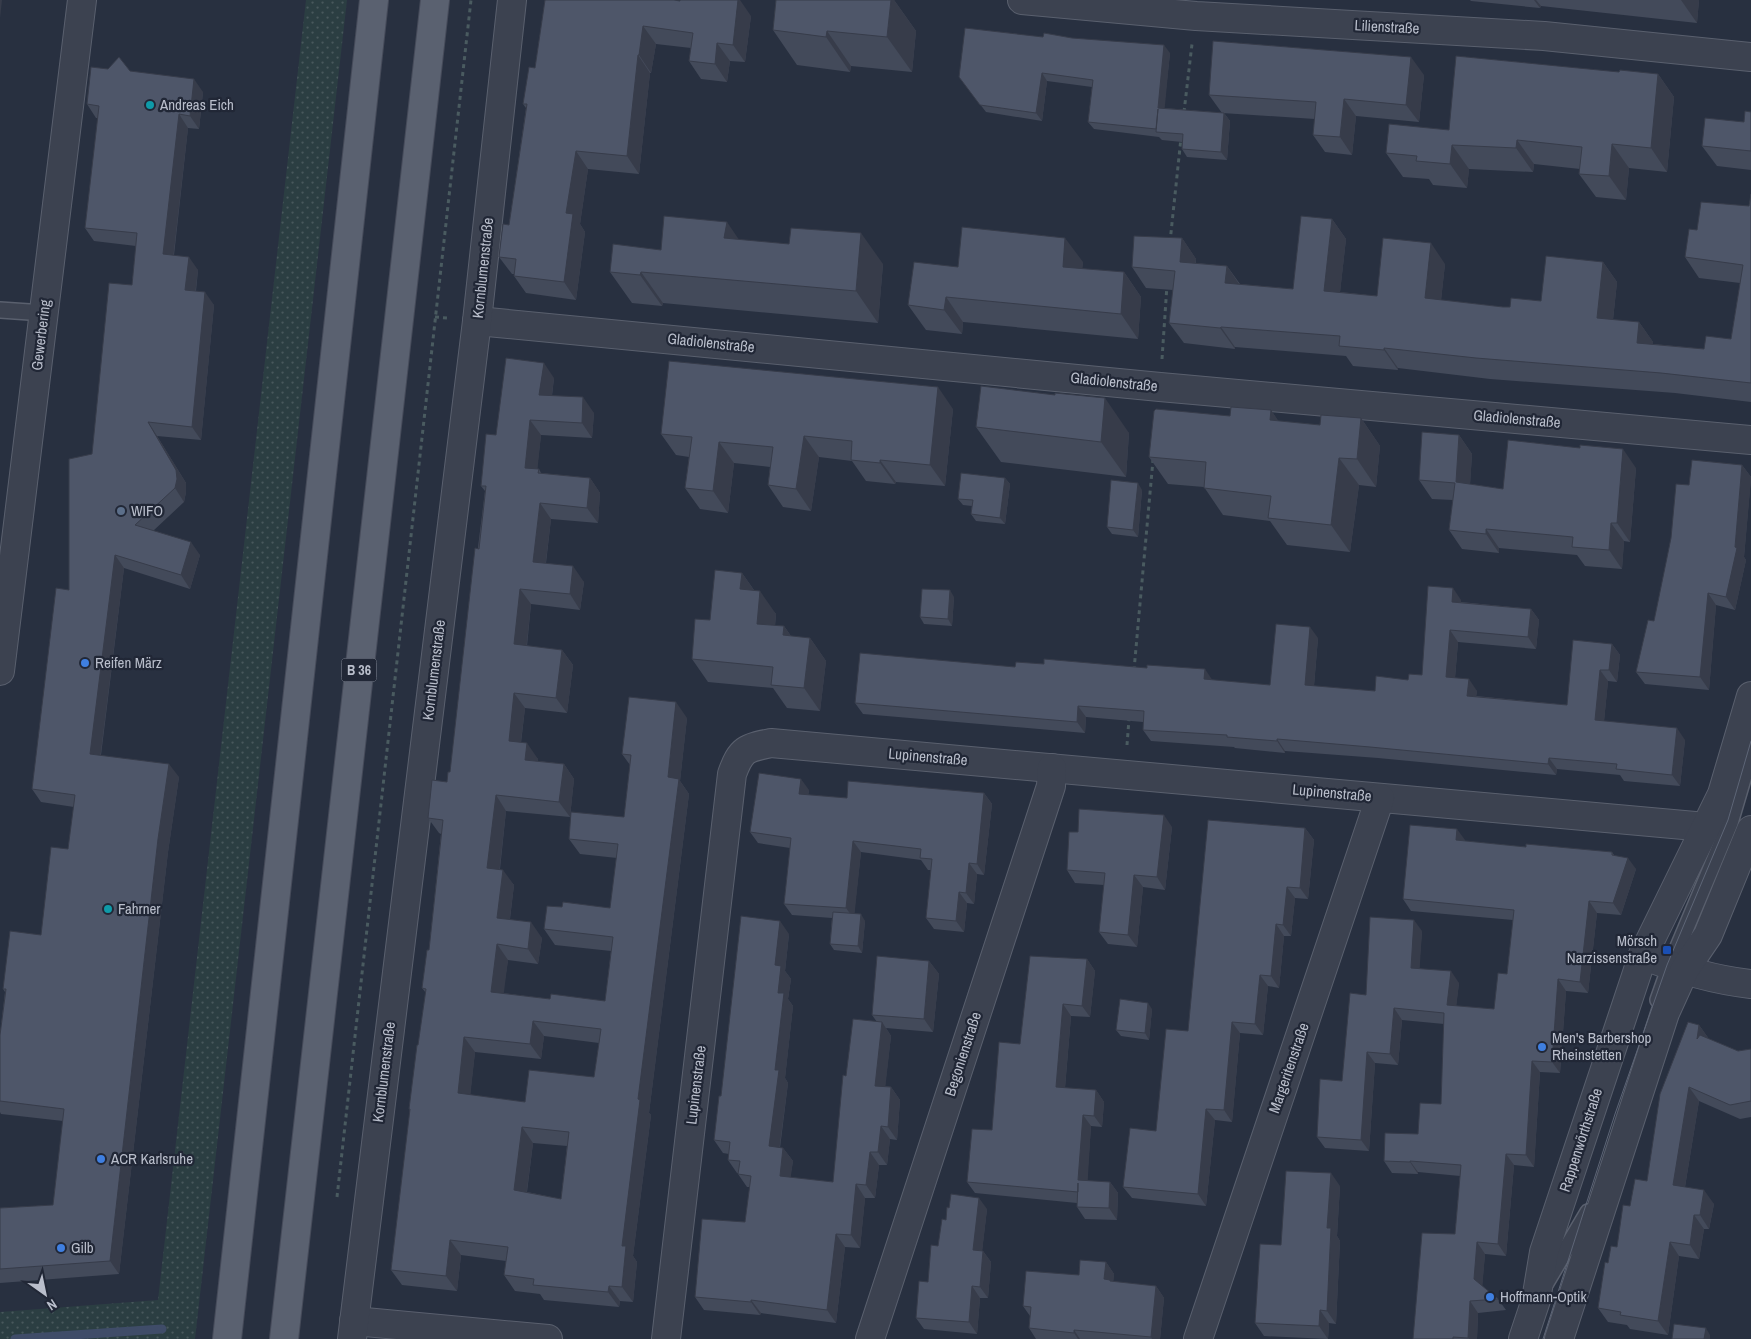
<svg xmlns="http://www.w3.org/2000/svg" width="1751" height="1339" viewBox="0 0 1751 1339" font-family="'Archivo Narrow',sans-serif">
	<defs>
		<pattern id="grass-dots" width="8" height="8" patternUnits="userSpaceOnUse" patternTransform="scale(1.25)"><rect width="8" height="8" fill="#2b3e42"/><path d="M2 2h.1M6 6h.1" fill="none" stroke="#48585c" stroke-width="1.8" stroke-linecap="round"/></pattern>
	</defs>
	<rect width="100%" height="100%" fill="#283040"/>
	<!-- grass -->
	<polygon fill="url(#grass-dots)" points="306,0 347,0 195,1339 0,1339 0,1312 158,1300"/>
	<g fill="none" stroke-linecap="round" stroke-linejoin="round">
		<!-- stream -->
		<polyline stroke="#3f4c68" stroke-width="9" points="15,1339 162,1329"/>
		<defs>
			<g id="lane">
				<polyline points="0,310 44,313"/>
				<polyline points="1658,1000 1670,966 1730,823 1751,752"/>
				<polyline points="1546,1283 1588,1212"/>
			</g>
			<g id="street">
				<polyline points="1022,0 1196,16 1544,36 1751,57"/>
				<polyline points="477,321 1160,387 1751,440"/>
				<polyline points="0,671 82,0"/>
				<path d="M1643,955C1677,969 1714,980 1751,984"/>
				<polyline points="354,1321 548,1339"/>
				<polyline points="352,1339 477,321 512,0"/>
				<path d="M666,1339L732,774C741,749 746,748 771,743L1706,827"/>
				<polyline points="870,1339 1051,786 1052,768"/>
				<polyline points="1198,1339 1380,798"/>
				<polyline points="1523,1339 1536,1300 1544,1252 1643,955 1722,794 1751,696"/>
				<polyline points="1559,1339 1665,1013 1685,969 1708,935 1751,830"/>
			</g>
			<g id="primary">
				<polyline points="227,1339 374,0"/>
				<polyline points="284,1339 435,0"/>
			</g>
		</defs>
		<!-- lane casing -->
		<use href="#lane" stroke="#5a606e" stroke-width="18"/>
		<!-- street casing -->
		<use href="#street" stroke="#5a606e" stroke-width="30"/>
		<!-- primary casing -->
		<use href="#primary" stroke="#464b5a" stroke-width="30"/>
		<!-- path -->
		<g stroke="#4a5b60" stroke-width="3" stroke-dasharray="4 4" stroke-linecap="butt">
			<polyline points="1184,112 1192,44"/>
			<polyline points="1170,242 1181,138"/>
			<polyline points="435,317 447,318"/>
			<polyline points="1162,359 1167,285"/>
			<polyline points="1134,670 1153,460"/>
			<polyline points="1127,745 1129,719"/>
			<polyline points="337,1197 471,0"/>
		</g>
		<!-- lane -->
		<use href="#lane" stroke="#3c4250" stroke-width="15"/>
		<!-- street -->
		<use href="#street" stroke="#3c4250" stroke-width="28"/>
		<!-- primary -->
		<use href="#primary" stroke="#5a6170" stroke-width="28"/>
		<!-- tram -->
		<polyline stroke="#5e6677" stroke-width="1" points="1543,1339 1615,1114 1667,965 1728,820 1751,741"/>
	</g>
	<!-- wall -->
	<g fill="#434a5a" fill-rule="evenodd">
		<polygon points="545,0 751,16 745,62 730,61 727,82 701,79 689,61 691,48 656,44 651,73 650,73 639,174 588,169 580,224 585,232 576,300 526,293 514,276 514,274 512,274 499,257 509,225 526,108 523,104 535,68"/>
		<polygon points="776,0 894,0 916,31 912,72 851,66 850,72 797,65 773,30"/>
		<polygon points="1470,0 1699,0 1697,23 1541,6 1540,8 1471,1"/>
		<polygon points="1170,53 1164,108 1224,113 1230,121 1227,160 1187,157 1182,149 1182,142 1162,140 1159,137 1094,129 1088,122 1092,87 1047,81 1042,121 986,112 959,77"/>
		<polygon points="130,71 203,92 199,129 188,128 174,255 198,270 196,291 214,305 201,440 157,436 186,483 186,492 184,502 153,531 200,555 190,589 124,568 101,755 179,777 168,852 119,1274 0,1283 0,1208 53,1205 63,1121 1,1114 0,1112 0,1035 5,992 3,989 41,935 68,849 74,807 41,802 32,789 69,590 92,454 132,285 136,246 94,241 85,228 98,118 96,118 87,104"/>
		<polygon points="1619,72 1658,74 1674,97 1667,172 1629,168 1626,200 1596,197 1579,174 1580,169 1534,164 1533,172 1469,169 1467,188 1433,185 1429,179 1403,177 1386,153 1449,130"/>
		<polygon points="1424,75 1419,122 1356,116 1352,155 1325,152 1313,135 1315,119 1222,113 1209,95"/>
		<polygon points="1751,112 1751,170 1717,166 1702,146 1744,122"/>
		<polygon points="1751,194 1751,402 1675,393 1490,379 1398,368 1398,370 1353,366 1346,356 1235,347 1235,349 1184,343 1169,323 1173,290 1146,288 1132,267 1182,238 1196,259 1196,263 1227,266 1240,284 1293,289 1332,219 1346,239 1340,292 1377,296 1445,264 1441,300 1503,307 1510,307 1541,301 1603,262 1617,282 1613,320 1639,322 1653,342 1653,344 1704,349 1731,339 1740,283 1699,278 1685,257 1697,230 1749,206"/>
		<polygon points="739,240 883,264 878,323 663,303 662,306 632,303 610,272 661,250"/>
		<polygon points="1083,262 1082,269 1124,272 1141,297 1138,339 963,322 962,334 926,330 908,305 958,267"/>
		<path d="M554,378L552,396L594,413L592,438L541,435L537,469H539L541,473L590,478L600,493L598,523L551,519L546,563L584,582L580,610L531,604L527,646L562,650L573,665L567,713L525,708L521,743L538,759V761L564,764L574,779L570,817L506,811L500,869L514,885L510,919L542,938L538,964L508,960L503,993L550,999L605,1001L611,951L555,945L544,929L562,907L610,908L617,858L580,854L569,839L624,817L630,765L622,754L687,718L680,781L689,794L649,1113L651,1115L633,1256L637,1262L633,1302L620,1301L619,1307L544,1300L540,1294L515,1291L504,1275L506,1261L461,1255L457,1291L402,1285L391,1270L410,1111L409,1109L426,993L422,988L429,950L441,834L439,833L428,818L447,782L450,772L485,491L481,486L496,435ZM544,1036L599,1043L594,1077L525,1102L470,1095L475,1052L541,1059ZM533,1143L567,1146L561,1199L527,1192Z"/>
		<polygon points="1055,395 1129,433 1126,477 1001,462 976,427"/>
		<polygon points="953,409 945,486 896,482 895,484 866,481 852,461 819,457 811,511 783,507 768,485 770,467 734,463 728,513 700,509 685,488 689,457 676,455 661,434"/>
		<polygon points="1271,410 1278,421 1320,425 1361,418 1380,446 1376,487 1359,485 1350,552 1287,545 1270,521 1223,515 1204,487 1168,484 1149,457 1230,416"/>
		<polygon points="1459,435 1472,454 1470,484 1503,489 1636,468 1630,542 1624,541 1622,569 1585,566 1577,555 1499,548 1499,553 1462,549 1449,530 1453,500 1432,499 1419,480"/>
		<polygon points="1742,465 1751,477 1744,557 1746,560 1735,610 1716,605 1709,690 1645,684 1636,672 1654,621 1689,485"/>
		<polygon points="1005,478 1010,484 1005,524 976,521 971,514 972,506 963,505 958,499"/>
		<polygon points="1142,490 1138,537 1112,534 1107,527"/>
		<polygon points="742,573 754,590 776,614 775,626 784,626 791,636 810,638 826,661 820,711 787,708 773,688 708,682 692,659 710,620"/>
		<polygon points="954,597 952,626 924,624 920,617"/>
		<polygon points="1461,600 1461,602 1531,609 1539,620 1536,649 1458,642 1455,678 1477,691 1476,696 1567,705 1612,644 1620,655 1617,682 1608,681 1604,721 1685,740 1680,786 1624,781 1620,775 1557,769 1556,775 1378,758 1285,751 1285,753 1235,748 1234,747 1151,741 1143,730 1143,722 1086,717 1085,733 863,714 855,703 1015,667 1212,680 1270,685 1318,638 1314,686 1375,691 1422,675"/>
		<polygon points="809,790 808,795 847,798 984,793 992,804 984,875 977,874 974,904 967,903 964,932 934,929 926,918 931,870 928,870 921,860 861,852 854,914 865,921 862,953 834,950 830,944 832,918 792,915 784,904 790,848 758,843 750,832"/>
		<polygon points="1172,827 1165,890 1143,887 1137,947 1108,944 1099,932 1104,885 1075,883 1067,870 1078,832"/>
		<polygon points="1305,828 1314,840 1308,899 1295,898 1291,936 1284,936 1279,988 1268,986 1263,1035 1240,1033 1232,1122 1215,1120 1206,1206 1132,1198 1123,1187 1156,1131 1188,1031"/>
		<polygon points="1465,840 1465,841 1526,847 1612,852 1614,855 1636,869 1621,915 1597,913 1588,993 1566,991 1560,1073 1540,1072 1534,1167 1514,1165 1506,1256 1485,1254 1482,1286 1498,1299 1506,1310 1478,1313 1477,1339 1413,1339 1455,1234 1460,1176 1418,1172 1418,1174 1392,1173 1384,1161 1418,1134 1441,1104 1444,1024 1402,1020 1398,1065 1375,1063 1369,1151 1325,1148 1317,1137 1342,1081 1366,995 1422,931 1419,968 1459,983 1456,1006 1494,1009 1507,974 1513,920 1411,911 1403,899"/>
		<polygon points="789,934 785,971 791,979 788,999 793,1006 785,1078 788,1083 780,1148 783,1148 793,1161 790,1178 833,1182 846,1076 877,1022 872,1015 929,961 939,974 933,1032 886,1028 891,1036 885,1086 891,1087 900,1100 897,1140 890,1139 887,1165 879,1165 875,1198 865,1198 860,1248 845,1247 836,1323 761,1313 760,1315 704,1310 695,1297 745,1222 750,1187 747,1187 738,1174 738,1173 737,1173 728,1160 729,1154 723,1153 714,1140 721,1096"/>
		<polygon points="1087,959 1095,971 1090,1017 1071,1016 1065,1088 1096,1090 1104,1102 1102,1127 1091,1126 1087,1181 1110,1182 1118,1193 1117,1220 1085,1219 1077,1207 1077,1203 975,1193 967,1182 992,1130 1020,1044"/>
		<polygon points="1152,1009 1149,1040 1121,1036 1116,1030"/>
		<polygon points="1699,1025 1709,1039 1738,1051 1751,1049 1751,1117 1740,1119 1699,1101 1685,1187 1714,1204 1709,1229 1704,1229 1699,1259 1679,1256 1668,1335 1630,1329 1627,1325 1608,1322 1598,1308 1608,1263 1617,1247 1630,1206 1647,1181"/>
		<polygon points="1340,1186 1337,1236 1340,1241 1336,1324 1329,1323 1328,1339 1264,1336 1255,1323 1281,1245"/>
		<polygon points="987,1209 982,1251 983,1251 991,1262 988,1298 980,1298 977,1334 924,1329 916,1318 928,1282 946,1220"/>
		<polygon points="1106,1262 1114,1274 1113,1282 1156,1286 1164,1298 1160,1339 1036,1339 1029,1328 1030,1316 1023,1306 1079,1275"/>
	</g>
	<!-- shaded-wall -->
	<g fill="#373c4a">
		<polygon points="0,0 2,0 0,18"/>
		<polygon points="738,0 740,0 751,16 745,62 733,45"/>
		<polygon points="891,0 894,0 916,31 912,72 887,37"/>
		<polygon points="1534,0 1536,0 1541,6 1540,8"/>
		<polygon points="1681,0 1699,0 1697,23"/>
		<polygon points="643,26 656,44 651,73 639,55"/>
		<polygon points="827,31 851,66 850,72 826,37"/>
		<polygon points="717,43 730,61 727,82 715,64"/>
		<polygon points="1164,45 1170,53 1164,115 1158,108"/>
		<polygon points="638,55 650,73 639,174 627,156"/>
		<polygon points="1411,57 1424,75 1419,122 1406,105"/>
		<polygon points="1042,73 1047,81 1042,121 1036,113"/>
		<polygon points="1658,74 1674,97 1667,172 1651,148"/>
		<polygon points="194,79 203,92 199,129 190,116"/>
		<polygon points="1344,99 1356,116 1352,155 1340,137"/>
		<polygon points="1224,113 1230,121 1227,160 1221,152"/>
		<polygon points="179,114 188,128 172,268 163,254"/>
		<polygon points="1517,140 1534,164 1533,172 1516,148"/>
		<polygon points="1612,144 1629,168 1626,200 1609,176"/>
		<polygon points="1452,145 1469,169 1467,188 1450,164"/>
		<polygon points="576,151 588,169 580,224 585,232 576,300 564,282 566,213"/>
		<polygon points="1332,219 1346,239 1338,311 1324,291"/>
		<polygon points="727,222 748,253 724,238"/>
		<polygon points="861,233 883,264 878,323 856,291"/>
		<polygon points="1065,238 1083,262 1080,292 1063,267"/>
		<polygon points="1182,238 1196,259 1194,282 1180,262"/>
		<polygon points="1431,243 1445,264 1439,319 1425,298"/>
		<polygon points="189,257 198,270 194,303 185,290"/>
		<polygon points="1603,262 1617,282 1611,338 1597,318"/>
		<polygon points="1227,266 1241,287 1225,283"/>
		<polygon points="641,272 663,303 662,306 640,275"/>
		<polygon points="1124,272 1141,297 1138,339 1121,314"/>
		<polygon points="205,292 214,305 201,440 192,427"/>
		<polygon points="946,297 963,322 962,334 944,310"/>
		<polygon points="1639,322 1653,342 1651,363 1637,343"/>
		<polygon points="1221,327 1235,347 1235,349 1220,328"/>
		<polygon points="1384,348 1398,368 1398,370 1384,350"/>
		<polygon points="544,363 554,378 550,410 539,395"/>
		<polygon points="938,387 953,409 945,486 930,465"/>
		<polygon points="583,397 594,413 592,438 582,423"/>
		<polygon points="1105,398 1129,433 1126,477 1101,442"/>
		<polygon points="1271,410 1290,438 1270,420"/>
		<polygon points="1361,418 1380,446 1376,487 1357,459"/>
		<polygon points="530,420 541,435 536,483 525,468"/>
		<polygon points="148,422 157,436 186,483 186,492 184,502 175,488"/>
		<polygon points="1459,435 1472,454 1469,501 1456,482"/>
		<polygon points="804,436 819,457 811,511 796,489"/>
		<polygon points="719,442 734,463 728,513 713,491"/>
		<polygon points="1623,449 1636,468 1630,542 1617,523"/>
		<polygon points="1339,458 1359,485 1350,552 1331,525"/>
		<polygon points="880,460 896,482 895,484 880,463"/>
		<polygon points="1742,465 1751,477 1751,480 1744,557 1746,560 1735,610 1726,597 1735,547"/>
		<polygon points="590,478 600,493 598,523 587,508"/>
		<polygon points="1005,478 1010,484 1005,524 1000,518"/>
		<polygon points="1138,483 1142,490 1138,537 1133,530"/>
		<polygon points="540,503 551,519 544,577 533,562"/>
		<polygon points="1611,523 1624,541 1622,569 1609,550"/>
		<polygon points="1486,529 1499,548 1499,553 1486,534"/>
		<polygon points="191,542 200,555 190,589 181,575"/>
		<polygon points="115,555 124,568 99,767 90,754"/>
		<polygon points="573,566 584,582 580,610 570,594"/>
		<polygon points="742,573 758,596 740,589"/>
		<polygon points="1453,588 1461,600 1460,613 1452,602"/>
		<polygon points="520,589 531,604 525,660 514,644"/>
		<polygon points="950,590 954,597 952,626 948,619"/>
		<polygon points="760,591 776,614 773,647 757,624"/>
		<polygon points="1708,593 1716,605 1709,690 1700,677"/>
		<polygon points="1531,609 1539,620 1536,649 1528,637"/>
		<polygon points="784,626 800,649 783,635"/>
		<polygon points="1310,627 1318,638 1313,697 1305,685"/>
		<polygon points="1450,630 1458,642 1454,689 1446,677"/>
		<polygon points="810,638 826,661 820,711 804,688"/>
		<polygon points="1612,644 1620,655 1617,682 1609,670"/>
		<polygon points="562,650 573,665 567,713 556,698"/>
		<polygon points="1205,669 1213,681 1204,679"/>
		<polygon points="1600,670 1608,681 1603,731 1595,720"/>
		<polygon points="1469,679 1477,691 1475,707 1467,696"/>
		<polygon points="514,693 525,708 519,757 509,741"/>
		<polygon points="676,702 687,718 680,781 689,794 649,1113 651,1115 633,1256 637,1262 633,1302 622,1287 622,1246 638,1099 668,777"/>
		<polygon points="1078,706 1086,717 1085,733 1077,722"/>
		<polygon points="1677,728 1685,740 1680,786 1672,775"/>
		<polygon points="1277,739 1285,751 1285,753 1277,741"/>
		<polygon points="527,743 538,759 536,775 525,760"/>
		<polygon points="1549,758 1557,769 1556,775 1548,764"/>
		<polygon points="169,764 179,777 168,852 119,1274 110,1261 158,839"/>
		<polygon points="564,764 574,779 570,817 559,802"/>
		<polygon points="801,779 809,790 807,805 799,794"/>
		<polygon points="984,793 992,804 984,875 977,864"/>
		<polygon points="496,795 506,811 498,883 487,868"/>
		<polygon points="1164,815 1172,827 1165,890 1157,877"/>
		<polygon points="1305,828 1314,840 1308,899 1300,888"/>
		<polygon points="1457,829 1465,840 1464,852 1456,840"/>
		<polygon points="853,841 861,852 854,919 846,908"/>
		<polygon points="1628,858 1636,869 1621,915 1613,903"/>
		<polygon points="969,863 977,874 974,904 966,893"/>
		<polygon points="503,870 514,885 508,933 497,918"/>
		<polygon points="1134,875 1143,887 1137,947 1128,935"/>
		<polygon points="1287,887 1295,898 1291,936 1283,925"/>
		<polygon points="959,892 967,903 964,932 956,921"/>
		<polygon points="1589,901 1597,913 1588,993 1580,982"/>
		<polygon points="861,914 865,921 862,953 858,946"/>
		<polygon points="1414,920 1422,931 1419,979 1411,968"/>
		<polygon points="780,921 789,934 785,971 791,979 788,999 793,1006 785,1078 788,1083 778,1159 769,1146 775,1070 778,993 775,965"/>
		<polygon points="531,922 542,938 538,964 528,949"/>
		<polygon points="1276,924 1284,936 1279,988 1271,976"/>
		<polygon points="497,944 508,960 502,1007 491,992"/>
		<polygon points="1087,959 1095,971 1090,1017 1082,1006"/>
		<polygon points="929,961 939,974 933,1032 924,1019"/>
		<polygon points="1451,971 1459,983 1455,1017 1447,1005"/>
		<polygon points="1260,975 1268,986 1263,1035 1255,1024"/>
		<polygon points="1558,979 1566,991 1560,1073 1552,1062"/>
		<polygon points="1148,1003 1152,1009 1149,1040 1145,1033"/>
		<polygon points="1063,1004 1071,1016 1064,1099 1056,1087"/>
		<polygon points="1394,1008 1402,1020 1398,1065 1390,1054"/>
		<polygon points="533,1021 544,1036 541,1059 530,1044"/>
		<polygon points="882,1022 891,1036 884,1099 875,1086"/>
		<polygon points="1232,1022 1240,1033 1232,1122 1224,1110"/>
		<polygon points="1699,1025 1709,1039 1697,1039"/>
		<polygon points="464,1037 475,1052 469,1108 458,1093"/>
		<polygon points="1367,1052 1375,1063 1369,1151 1361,1140"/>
		<polygon points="1532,1061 1540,1072 1534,1167 1526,1155"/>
		<polygon points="891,1087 900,1100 897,1140 888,1127"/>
		<polygon points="1689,1087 1699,1101 1683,1199 1673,1185"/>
		<polygon points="1096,1090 1104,1102 1102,1127 1094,1116"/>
		<polygon points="1206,1109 1215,1120 1206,1206 1198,1194"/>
		<polygon points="1083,1115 1091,1126 1087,1192 1078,1180"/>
		<polygon points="881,1126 890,1139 887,1165 878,1152"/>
		<polygon points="522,1127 533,1143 525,1205 514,1190"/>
		<polygon points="783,1148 793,1161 789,1189 780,1176"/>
		<polygon points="870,1152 879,1165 875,1198 866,1185"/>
		<polygon points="1506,1154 1514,1165 1506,1256 1498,1244"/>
		<polygon points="1410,1161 1418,1172 1418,1174 1410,1162"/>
		<polygon points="1331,1173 1340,1186 1337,1236 1340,1241 1336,1324 1327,1311 1327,1228"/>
		<polygon points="1110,1182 1118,1193 1117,1220 1109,1208"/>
		<polygon points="856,1184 865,1198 860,1248 851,1235"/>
		<polygon points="1704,1190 1714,1204 1709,1229 1700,1215"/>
		<polygon points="979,1198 987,1209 981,1261 973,1250"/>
		<polygon points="1694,1215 1704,1229 1699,1259 1690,1245"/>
		<polygon points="836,1234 845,1247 836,1323 827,1310"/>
		<polygon points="450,1240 461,1255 457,1291 446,1276"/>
		<polygon points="1477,1242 1485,1254 1482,1291 1474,1279"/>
		<polygon points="1670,1242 1679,1256 1668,1335 1658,1321"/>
		<polygon points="983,1251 991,1262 988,1298 980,1287"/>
		<polygon points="1106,1262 1114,1274 1113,1284 1104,1279"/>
		<polygon points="609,1286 620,1301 619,1307 608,1292"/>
		<polygon points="972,1286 980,1298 977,1334 969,1322"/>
		<polygon points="1156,1286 1164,1298 1160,1339 1152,1339 1151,1337"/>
		<polygon points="751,1300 761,1313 760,1315 751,1302"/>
		<polygon points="1470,1301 1478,1313 1477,1339 1469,1339 1468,1338"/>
		<polygon points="1320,1310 1329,1323 1328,1339 1319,1326"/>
		<polygon points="1706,1328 1710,1335 1710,1339 1704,1339"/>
		<polygon points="1074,1330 1080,1339 1078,1339 1074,1333"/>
	</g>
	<!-- building -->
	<g fill="#4e5669" stroke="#373c4a" fill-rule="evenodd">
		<polygon points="545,0 674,0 680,1 680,0 738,0 733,45 717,43 715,64 689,61 693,33 643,26 639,55 638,55 627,156 576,151 566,213 573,214 564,282 514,276 516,259 499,257 503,224 509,225 527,104 523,104 529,67 535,68"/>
		<polygon points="776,0 891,0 887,37 827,31 826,37 773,30"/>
		<polygon points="965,28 1043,37 1044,33 1072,38 1164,45 1158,108 1224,113 1221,152 1182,149 1183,134 1156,132 1158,109 1156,129 1088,122 1093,80 1042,73 1036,113 980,105 959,77"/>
		<polygon points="1213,41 1411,57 1406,105 1344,99 1340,137 1313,135 1316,102 1209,95"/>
		<polygon points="1456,56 1619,72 1620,70 1658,74 1651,148 1612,144 1609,176 1579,174 1582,147 1517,140 1516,148 1452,145 1450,164 1416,161 1417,156 1386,153 1389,124 1449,130"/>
		<polygon points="119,57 130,71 194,79 190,116 179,114 163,254 189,257 185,290 205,292 192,427 148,422 176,470 177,479 175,488 135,525 191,542 181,575 115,555 90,754 169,764 158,839 110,1261 0,1269 0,1208 53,1205 64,1109 0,1101 0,1035 6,989 3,989 10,931 41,935 51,847 68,849 75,795 32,789 56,588 69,590 69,459 92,454 109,283 132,285 137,233 85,228 99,106 87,104 91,67 108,69"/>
		<polygon points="1745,111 1751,112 1751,151 1702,146 1705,118 1744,122"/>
		<polygon points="1751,194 1751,383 1661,373 1476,358 1384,348 1384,350 1339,346 1340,336 1221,327 1220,328 1169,323 1175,271 1132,267 1134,236 1182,238 1180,262 1227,266 1225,283 1293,289 1301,216 1332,219 1324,291 1377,296 1383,238 1431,243 1425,298 1503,307 1510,307 1511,298 1541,301 1546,256 1603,262 1597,318 1639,322 1637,343 1704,349 1706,336 1731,339 1743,265 1685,257 1689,229 1697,230 1701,202 1749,206"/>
		<polygon points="664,216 727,222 724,238 789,244 791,228 861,233 856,291 641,272 640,275 610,272 613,244 661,250"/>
		<polygon points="962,227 1065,238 1063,267 1124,272 1121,314 946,297 944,310 908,305 914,262 958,267"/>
		<path d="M506,358L544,363L539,395L583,397L582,423L530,420L525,468L539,469L538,473L590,478L587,508L540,503L533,562L573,566L570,594L520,589L514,644L562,650L556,698L514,693L509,741L527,743L525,760L564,764L559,802L496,795L487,868L503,870L497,918L531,922L528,949L497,944L491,992L550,999L551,994L605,1001L613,937L544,929L547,906L562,907L563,902L610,908L618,844L569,839L571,812L624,817L631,755L622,754L629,697L676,702L668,777L679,779L638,1099L640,1100L622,1246H626L622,1287L609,1286L608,1292L533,1285L534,1279L504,1275L508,1247L450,1240L446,1276L391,1270L410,1109H409L417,1045H418L426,989L422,988L427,950H429L443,820L428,818L432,780L447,782L448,772H450L475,548L479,549L486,486H481L486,434L496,435ZM533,1021L601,1029L594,1077L529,1070L525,1102L458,1093L464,1037L530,1044ZM522,1127L569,1132L561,1199L514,1190Z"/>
		<polygon points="669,361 938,387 930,465 880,460 880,463 851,460 852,441 804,436 796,489 768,485 773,447 719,442 713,491 685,488 692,437 661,434"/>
		<polygon points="981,386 1055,395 1055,393 1105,398 1101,442 976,427"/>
		<polygon points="1231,407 1271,410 1270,420 1320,425 1321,415 1361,418 1357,459 1339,458 1331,525 1268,518 1271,496 1204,488 1206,462 1149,457 1154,411 1156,409 1230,416"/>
		<polygon points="1422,432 1459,435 1456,482 1503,489 1508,440 1580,448 1580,445 1623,449 1617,523 1611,523 1609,550 1572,547 1573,537 1486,529 1486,534 1449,530 1455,483 1419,480"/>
		<polygon points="1692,460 1742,465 1735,547 1737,548 1726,597 1708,593 1700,677 1636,672 1648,620 1654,621 1671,538 1676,484 1689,485"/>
		<polygon points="961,473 1005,478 1000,518 971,514 973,500 958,499"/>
		<polygon points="1111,480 1138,483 1133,530 1107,527"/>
		<polygon points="715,570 742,573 740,589 760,591 757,624 784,626 783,635 810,638 804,688 771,685 773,667 692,659 695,619 710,620"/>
		<polygon points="1428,586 1453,588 1452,602 1531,609 1528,637 1450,630 1446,677 1469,679 1467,696 1567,705 1573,640 1612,644 1609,670 1600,670 1595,720 1677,728 1672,775 1616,769 1617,764 1549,758 1548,764 1370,747 1277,739 1277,741 1227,737 1227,735 1143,730 1144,711 1078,706 1077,722 855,703 860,653 1015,667 1016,662 1044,664 1044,659 1147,668 1147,665 1205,669 1204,679 1270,685 1276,624 1310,627 1305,685 1375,691 1376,676 1408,680 1409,674 1422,675"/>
		<polygon points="922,589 950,590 948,619 920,617"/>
		<polygon points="759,773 801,779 799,794 847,798 848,781 984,793 977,864 969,863 966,893 959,892 956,921 926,918 932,859 920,858 921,849 853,841 846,908 784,904 791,838 750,832"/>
		<polygon points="1079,809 1164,815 1157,877 1134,875 1128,935 1099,932 1105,873 1067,870 1069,832 1078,832"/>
		<polygon points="1208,820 1305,828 1300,888 1287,887 1283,925 1276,924 1271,976 1260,975 1255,1024 1232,1022 1224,1110 1206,1109 1198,1194 1123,1187 1130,1128 1156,1131 1166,1029 1188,1031"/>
		<polygon points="1410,825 1457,829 1456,840 1526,847 1526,844 1612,852 1612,855 1628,858 1613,903 1589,901 1580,982 1558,979 1552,1062 1532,1061 1526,1155 1506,1154 1498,1244 1477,1242 1474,1279 1498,1299 1470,1301 1468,1338 1453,1337 1453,1339 1413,1339 1422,1233 1455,1234 1461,1165 1410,1161 1410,1162 1384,1161 1385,1133 1418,1134 1420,1103 1441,1104 1444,1013 1394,1008 1390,1054 1367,1052 1361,1140 1317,1137 1320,1079 1342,1081 1350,993 1366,995 1370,917 1414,920 1411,968 1451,971 1447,1005 1494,1009 1498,973 1507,974 1514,910 1403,899"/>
		<polygon points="833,912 861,914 858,946 830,944"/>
		<polygon points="741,916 780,921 775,965 781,966 778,993 784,993 775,1070 779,1070 769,1146 783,1148 780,1176 833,1182 843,1075 846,1076 853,1019 882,1022 875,1086 891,1087 888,1127 881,1126 878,1152 870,1152 866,1185 856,1184 851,1235 836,1234 827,1310 751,1300 751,1302 695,1297 702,1219 745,1222 751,1176 738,1174 740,1161 728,1160 730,1142 714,1140 719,1096 721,1096"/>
		<polygon points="877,956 929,961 924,1019 872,1015"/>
		<polygon points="1030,956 1087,959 1082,1006 1063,1004 1056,1087 1096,1090 1094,1116 1083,1115 1078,1180 1110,1182 1109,1208 1077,1207 1078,1183 1078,1192 967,1182 972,1129 992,1130 999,1042 1020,1044"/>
		<polygon points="1120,999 1148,1003 1145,1033 1116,1030"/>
		<polygon points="1688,1022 1699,1025 1697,1039 1700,1035 1738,1051 1751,1049 1751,1101 1730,1105 1689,1087 1673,1185 1704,1190 1700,1215 1694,1215 1690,1245 1670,1242 1658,1321 1620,1315 1621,1312 1598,1308 1605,1262 1608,1263 1611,1246 1617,1247 1623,1205 1630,1206 1635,1179 1647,1181 1660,1094"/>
		<polygon points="1286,1171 1331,1173 1327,1228 1331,1228 1327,1311 1320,1310 1319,1326 1255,1323 1260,1244 1281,1245"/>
		<polygon points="951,1194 979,1198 973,1250 983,1251 980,1287 972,1286 969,1322 916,1318 919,1281 928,1282 931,1245 938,1246 942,1219 946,1220 947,1207 949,1208"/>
		<polygon points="1080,1260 1106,1262 1104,1279 1110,1280 1110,1281 1156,1286 1151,1337 1074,1330 1074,1333 1029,1328 1031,1307 1023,1306 1026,1271 1079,1275"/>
		<polygon points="1674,1324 1706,1328 1704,1339 1672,1339"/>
	</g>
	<!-- markers -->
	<g fill="#0f9aa8" stroke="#212736" stroke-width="2">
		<circle cx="150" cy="105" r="5"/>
		<circle cx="108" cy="909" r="5"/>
	</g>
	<circle fill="#5c6f8a" stroke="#212736" stroke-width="2" cx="121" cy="511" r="5"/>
	<g fill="#3f7fe0" stroke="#212736" stroke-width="2">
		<circle cx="85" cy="663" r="5"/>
		<circle cx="1542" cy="1047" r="5"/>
		<circle cx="101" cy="1159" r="5"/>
		<circle cx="61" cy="1248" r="5"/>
		<circle cx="1490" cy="1297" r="5"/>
	</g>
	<rect fill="#1a4fb4" stroke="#212736" stroke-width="2" x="1662" y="945" width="10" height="10" rx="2.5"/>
	<g text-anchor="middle" stroke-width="4.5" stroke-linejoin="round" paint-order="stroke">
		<!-- shield labels -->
		<rect fill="#212736" stroke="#8b919e" stroke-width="1" x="341.5" y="658.5" width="35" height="23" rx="4"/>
		<g font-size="14" font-weight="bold" fill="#b9becb">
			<text x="359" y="675">B 36</text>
		</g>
		<!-- street labels -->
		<g font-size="15" fill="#b9becb" stroke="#212736">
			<text transform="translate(1387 27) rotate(3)" y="5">Lilienstraße</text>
			<text transform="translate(483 268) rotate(-84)" y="5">Kornblumenstraße</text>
			<text transform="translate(41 335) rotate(-83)" y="5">Gewerbering</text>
			<text transform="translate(711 343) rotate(6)" y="5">Gladiolenstraße</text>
			<text transform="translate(1114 382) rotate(6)" y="5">Gladiolenstraße</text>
			<text transform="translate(1517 419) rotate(5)" y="5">Gladiolenstraße</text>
			<text transform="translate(434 670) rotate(-83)" y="5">Kornblumenstraße</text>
			<text transform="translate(928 757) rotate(5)" y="5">Lupinenstraße</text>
			<text transform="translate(1332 793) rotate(5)" y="5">Lupinenstraße</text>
			<text transform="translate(963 1054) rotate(-72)" y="5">Begonienstraße</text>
			<text transform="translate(1289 1068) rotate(-71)" y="5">Margeritenstraße</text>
			<text transform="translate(384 1072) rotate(-83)" y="5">Kornblumenstraße</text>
			<text transform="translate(696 1085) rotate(-83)" y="5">Lupinenstraße</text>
			<text transform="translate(1581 1140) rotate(-72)" y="5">Rappenwörthstraße</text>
		</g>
		<!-- poi labels -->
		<g font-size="15" fill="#b9becb" stroke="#212736" text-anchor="start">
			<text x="160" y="110">Andreas Eich</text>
			<text x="131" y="516">WIFO</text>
			<text x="95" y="668">Reifen März</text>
			<text x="118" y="914">Fahrner</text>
			<text x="1657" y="946" text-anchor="end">Mörsch<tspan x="1657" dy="17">Narzissenstraße</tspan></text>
			<text x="1552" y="1043">Men's Barbershop<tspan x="1552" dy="17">Rheinstetten</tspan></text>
			<text x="111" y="1164">ACR Karlsruhe</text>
			<text x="71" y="1253">Gilb</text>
			<text x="1500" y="1302">Hoffmann-Optik</text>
		</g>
	</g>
	<!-- north arrow -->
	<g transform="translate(45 1294) rotate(147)" stroke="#212736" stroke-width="4" paint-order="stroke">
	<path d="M0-4L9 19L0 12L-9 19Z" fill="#b9becb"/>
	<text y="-8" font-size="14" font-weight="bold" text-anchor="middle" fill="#b9becb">N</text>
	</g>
</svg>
